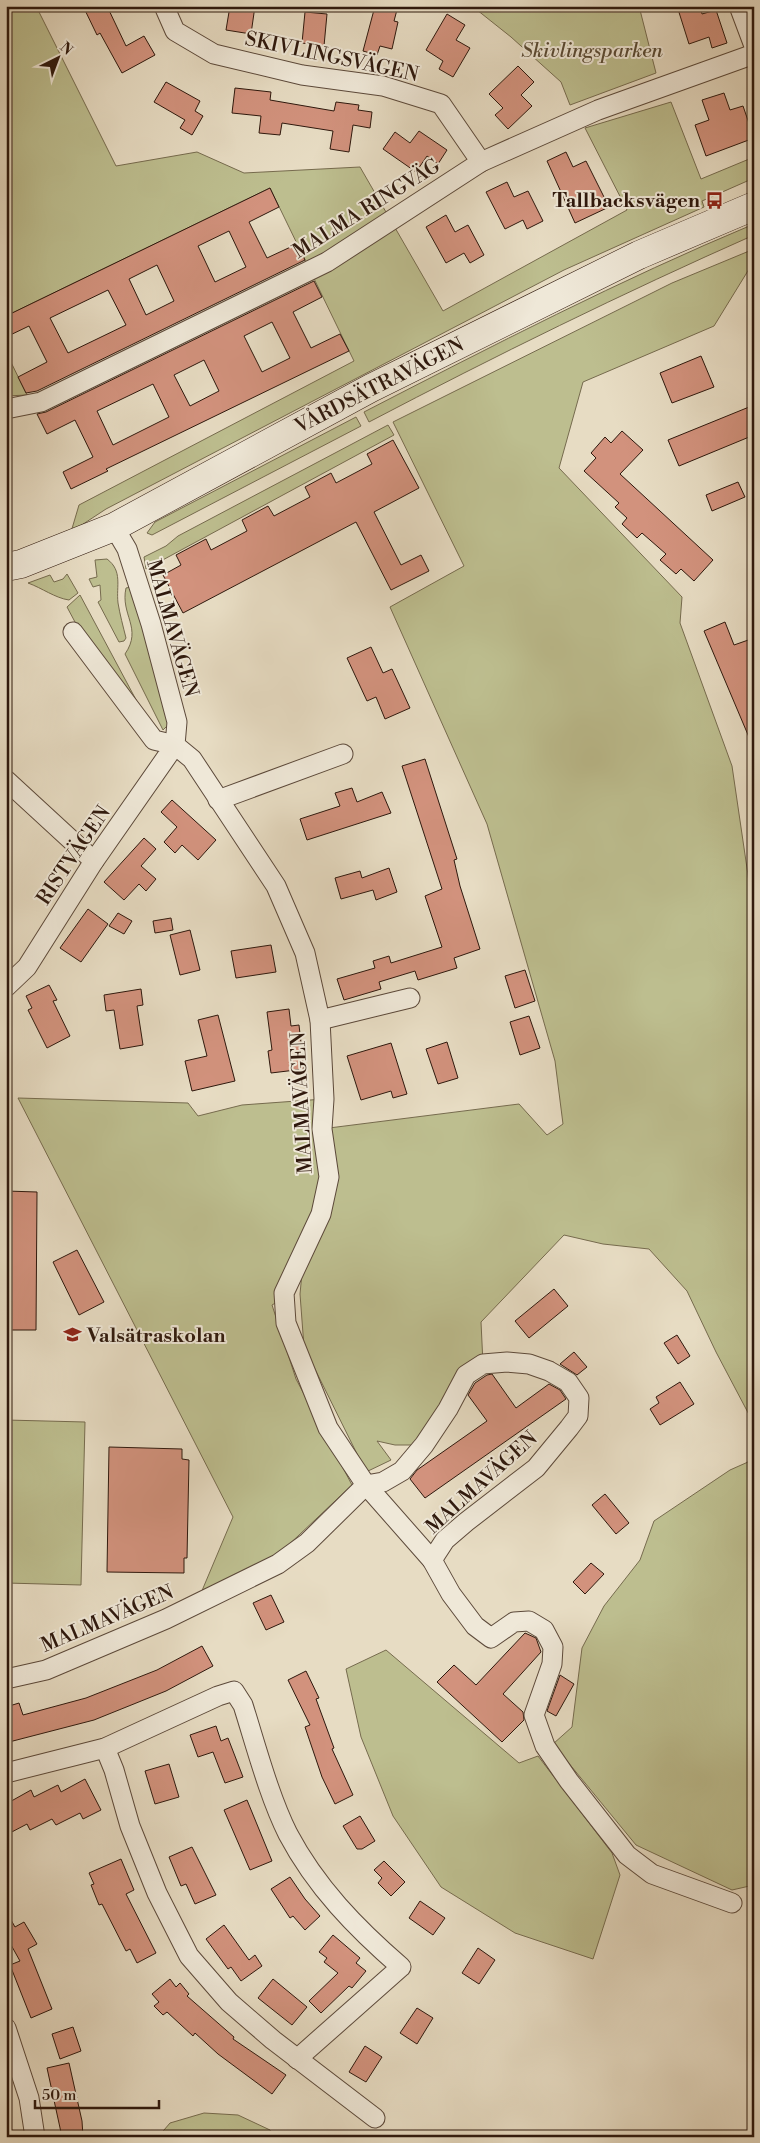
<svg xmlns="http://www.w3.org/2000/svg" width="760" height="2143" viewBox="0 0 760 2143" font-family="'Libre Bodoni',serif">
	<rect width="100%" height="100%" fill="#e7dcc3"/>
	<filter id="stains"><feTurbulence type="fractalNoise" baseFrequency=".004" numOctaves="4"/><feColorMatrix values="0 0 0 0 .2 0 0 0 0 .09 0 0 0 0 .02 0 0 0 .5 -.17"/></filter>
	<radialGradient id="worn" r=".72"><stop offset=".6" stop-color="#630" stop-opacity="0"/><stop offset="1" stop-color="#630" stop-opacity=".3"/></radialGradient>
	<!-- green -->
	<g fill="#bdbe8f" stroke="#766b4e">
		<polygon points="6,6 36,6 116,166 197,152 244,173 360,167 443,311 627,210 585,128 671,102 701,179 754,157 754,178 702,201 704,207 564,270 106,509 71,532 79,505 354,361 270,188 6,316"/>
		<polygon points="472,6 639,6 656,73 570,105 561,82 511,37"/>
		<path d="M754,224V235C623,293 495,356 369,422L364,412C492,346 620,280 754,224Z"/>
		<polygon points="754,249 754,261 714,326 583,382 559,468 682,597 680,623 732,766 754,916 754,1424 716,1352 687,1291 649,1249 603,1244 564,1235 481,1322 483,1364 424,1445 395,1445 377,1441 391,1460 366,1472 304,1347 300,1294 304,1252 284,1298 272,1305 296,1379 352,1485 281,1552 201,1593 233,1517 18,1098 188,1103 198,1116 242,1105 324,1099 329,1128 519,1104 547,1135 563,1124 555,1061 487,824 390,607 464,566 393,422 672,283"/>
		<polygon points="6,352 27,395 6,396"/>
		<polygon points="356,417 361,426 152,535 147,533 155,522"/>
		<polygon points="388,425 394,435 146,569 144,557 166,546 178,536"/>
		<path d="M107,559C123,571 116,586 118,603C120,615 123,626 126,638L124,641L119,642L98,602L101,600L100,585L93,587L89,579L97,577L95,560Z"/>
		<path d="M67,574L78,593L69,600C55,598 42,588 28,583L50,575L54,582L63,579Z"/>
		<path d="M131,587L169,719L168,725L163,730L125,654C143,628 120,615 126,588Z"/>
		<polygon points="80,595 149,724 75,622 67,607"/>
		<polygon points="6,1420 85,1422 81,1585 6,1583"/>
		<polygon points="754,1448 754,1885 732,1890 636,1845 553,1744 572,1727 582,1648 604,1606 640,1560 654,1521 730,1470 748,1462"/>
		<polygon points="386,1650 519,1763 538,1756 612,1853 620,1875 593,1959 515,1933 441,1887 393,1816 361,1737 346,1669"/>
		<polygon points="204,2113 238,2115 270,2130 273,2137 158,2137 170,2123"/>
	</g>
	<!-- building -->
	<g fill="#d2927d" stroke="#2e180d" fill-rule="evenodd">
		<polygon points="83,6 107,6 126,46 144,36 155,55 122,73 100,33 97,35"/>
		<polygon points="230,6 255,6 251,34 226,30"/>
		<polygon points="375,6 398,6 394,21 398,22 392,49 380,46 377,55 363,51"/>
		<polygon points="677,6 700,6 702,14 716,10 727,43 712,48 709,37 689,44"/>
		<polygon points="305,12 327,14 324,46 302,43"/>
		<polygon points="447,14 465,25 456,40 470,48 453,77 439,69 443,61 426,50"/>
		<polygon points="518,66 534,82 521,95 532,106 508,129 495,115 503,108 489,94"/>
		<polygon points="166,82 200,101 195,111 203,116 192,135 180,128 185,120 154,102"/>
		<polygon points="235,88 271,92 270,100 334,111 336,102 359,105 358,110 372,112 370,128 353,125 349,152 330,149 333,131 282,123 280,135 259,133 261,116 232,113"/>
		<polygon points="724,93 730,110 743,106 754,138 706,156 695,125 709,120 702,100"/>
		<polygon points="419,131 447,150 438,164 427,156 416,172 383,149 395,132 410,143"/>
		<polygon points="566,152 573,167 586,161 609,207 575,223 547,161"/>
		<polygon points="507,182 514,197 528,191 543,221 527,229 523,220 505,229 486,192"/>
		<path d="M270,188L279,207L249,222L267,258L297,244L305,260L37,391L26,393L18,377L47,362L29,326L6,337V316ZM229,231L246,267L215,282L198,246ZM157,265L174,301L146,315L129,279ZM108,290L126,325L68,353L50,318Z"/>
		<polygon points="446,215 455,232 468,225 484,255 470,263 464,253 446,263 426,227"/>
		<path d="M314,281L322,297L293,312L311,348L340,334L349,351L106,469L108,471L71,489L63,472L93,457L75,420L47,434L37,414L46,412ZM272,322L290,358L262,372L244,336ZM204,360L219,391L190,406L174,375ZM153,384L169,417L113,445L97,411Z"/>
		<polygon points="701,356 714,387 672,403 660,373"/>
		<polygon points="754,405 754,435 679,466 668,440"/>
		<polygon points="622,431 643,450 620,474 713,560 694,581 681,569 676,574 660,560 666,554 642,533 637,538 622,524 627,518 615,507 619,503 584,471 596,458 591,453 605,437 611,443"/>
		<polygon points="393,440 419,488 374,512 401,565 421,555 429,571 391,590 356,522 183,613 163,575 181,565 176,555 206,539 211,550 247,531 242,520 268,506 274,516 310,497 305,487 331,473 336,483 372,464 367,454"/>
		<polygon points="738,482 745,497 712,511 706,495"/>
		<polygon points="725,622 734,645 754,638 754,749 704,631"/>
		<polygon points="371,647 383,673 392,669 410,708 385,719 376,697 367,701 347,658"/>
		<polygon points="425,759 457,859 454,860 460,886 480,949 454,958 457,968 418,980 415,971 379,982 381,989 344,1000 337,979 375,968 373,961 389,956 391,963 442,947 425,896 442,889 402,766"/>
		<polygon points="352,788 357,802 382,792 391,813 307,840 300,819 340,806 335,793"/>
		<polygon points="172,800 216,840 198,860 182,845 175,853 164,842 177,827 161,812"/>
		<polygon points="144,838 156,849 141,866 156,879 146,891 139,884 124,900 104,882"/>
		<polygon points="389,868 397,892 376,900 373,890 341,899 335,878 360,871 362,878"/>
		<polygon points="88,909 108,924 81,962 60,948"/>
		<polygon points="118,913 132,921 124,934 109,926"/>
		<polygon points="171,918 173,930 155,933 153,921"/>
		<polygon points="190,930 200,970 180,975 170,935"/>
		<polygon points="271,945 276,972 236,978 231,951"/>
		<polygon points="525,970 535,1001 515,1008 505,976"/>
		<polygon points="49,985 57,1000 53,1001 70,1036 47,1048 28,1010 32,1008 26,996"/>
		<polygon points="141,989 143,1005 137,1006 143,1045 120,1049 114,1010 106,1011 104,995"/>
		<polygon points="289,1009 291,1026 299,1025 304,1069 271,1073 268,1051 272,1050 267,1012"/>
		<polygon points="218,1015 235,1081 192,1091 185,1061 207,1056 198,1020"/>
		<polygon points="529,1016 540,1048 520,1055 510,1022"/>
		<polygon points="447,1042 458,1078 438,1084 426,1049"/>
		<polygon points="391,1043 407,1094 393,1098 391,1091 361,1100 347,1056"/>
		<polygon points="6,1191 37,1192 36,1330 6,1330"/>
		<polygon points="77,1250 104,1302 79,1315 53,1262"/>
		<polygon points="554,1289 568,1306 529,1338 515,1321"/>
		<polygon points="677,1335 690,1356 678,1364 664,1343"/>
		<polygon points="574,1352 587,1367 577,1375 560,1364"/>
		<polygon points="492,1374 516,1408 549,1384 560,1390 566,1399 425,1498 410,1479 417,1470 487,1421 468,1395 475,1383 487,1375"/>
		<polygon points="680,1382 694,1404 660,1425 650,1409 659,1403 656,1397"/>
		<polygon points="109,1447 182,1449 182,1459 189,1460 187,1558 184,1558 184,1573 107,1572"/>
		<polygon points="605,1494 629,1523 616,1534 592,1505"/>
		<polygon points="591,1563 604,1574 585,1594 573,1582"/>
		<polygon points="271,1595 284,1622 266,1630 253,1603"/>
		<polygon points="525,1633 536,1638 541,1652 503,1694 523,1712 524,1720 502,1742 437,1682 454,1665 476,1685"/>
		<polygon points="202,1646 213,1666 166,1691 94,1720 9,1742 6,1720 10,1720 6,1707 19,1703 23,1715 86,1698 157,1670"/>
		<polygon points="306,1671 319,1698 316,1699 334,1748 332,1749 353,1795 335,1804 322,1777 305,1727 310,1725 288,1680"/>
		<polygon points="560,1675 574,1684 556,1716 547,1711"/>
		<polygon points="216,1726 221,1741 228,1738 243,1777 225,1783 213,1752 198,1757 190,1735"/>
		<polygon points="169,1764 179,1797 155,1804 145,1771"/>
		<polygon points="85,1779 101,1810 83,1819 80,1813 56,1825 52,1819 30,1830 27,1824 6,1835 6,1804 31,1790 34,1797 58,1785 61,1792"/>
		<polygon points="247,1800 272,1861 250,1870 224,1810"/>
		<polygon points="360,1816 375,1841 362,1849 357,1849 343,1826"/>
		<polygon points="192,1847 216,1895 195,1904 186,1884 181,1886 169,1857"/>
		<polygon points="121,1859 134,1890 126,1894 156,1953 137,1963 130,1949 126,1951 102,1904 99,1905 91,1885 94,1884 89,1873"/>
		<polygon points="384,1861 405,1882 391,1896 378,1883 382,1878 374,1870"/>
		<polygon points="290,1877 305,1899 320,1916 305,1930 293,1916 290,1918 271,1889"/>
		<polygon points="420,1901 445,1918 433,1935 409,1918"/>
		<polygon points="6,1911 15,1927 24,1922 37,1944 28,1949 52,2009 31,2018 10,1965 20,1961 6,1936"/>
		<polygon points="224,1925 249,1960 255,1955 262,1966 241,1981 231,1967 228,1969 206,1939"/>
		<polygon points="333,1935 360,1958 356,1963 366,1971 352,1988 349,1986 321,2013 309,2001 338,1973 324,1962 327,1958 319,1952"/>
		<polygon points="478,1948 495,1960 479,1984 462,1973"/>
		<polygon points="170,1979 176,1987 180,1983 189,1994 187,1996 234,2037 233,2039 286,2075 272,2094 218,2054 195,2033 193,2036 167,2012 163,2015 154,2006 159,2002 152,1994"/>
		<polygon points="273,1979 307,2007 292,2025 258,1998"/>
		<polygon points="417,2008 433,2018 417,2044 400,2033"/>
		<polygon points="73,2027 81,2051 60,2059 52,2034"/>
		<polygon points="365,2046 382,2057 366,2082 349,2072"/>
		<polygon points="69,2063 82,2121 83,2137 62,2137 47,2068"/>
	</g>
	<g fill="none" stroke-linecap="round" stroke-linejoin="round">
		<defs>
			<g id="street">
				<polyline points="164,6 175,31 214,54 302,75 383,86 441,104 481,162"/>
				<polyline points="739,6 754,46"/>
				<polyline points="6,409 41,402 327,262 481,162 598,110 754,54"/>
				<polyline points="114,527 127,549 151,624 177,722 175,745 192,759 276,886 305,953 320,1020 324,1099 322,1129 329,1177 321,1214 284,1293 286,1323 328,1428 366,1485 432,1560 451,1594 475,1626 491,1638 514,1622 529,1621 544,1630 553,1647 552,1664 534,1715 545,1746 569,1781 627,1855 652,1874 732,1903"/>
				<polyline points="6,780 94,861"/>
				<polyline points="218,800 343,754"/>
				<polyline points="6,987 27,967 94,861 175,745 154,740 73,632"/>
				<polyline points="320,1020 410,998"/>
				<polyline points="6,1679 46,1670 166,1619 278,1564 307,1543 366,1485 383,1482 402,1471 424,1445 448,1409 466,1375 483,1364 507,1362 529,1364 549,1371 568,1382 579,1398 578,1416 569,1428 536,1468 466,1522 445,1540 432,1560"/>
				<polyline points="105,1748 114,1770 130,1826 157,1893 189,1956 229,2002 273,2040 375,2118"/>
				<path d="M6,1773L105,1748L218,1696L234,1691L243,1705C256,1746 269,1796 288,1834C316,1887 356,1928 401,1967L297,2059"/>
				<polyline points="6,2028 29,2098 35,2137"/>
			</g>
			<polyline id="secondary" points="6,567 21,564 114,527 371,388 639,255 754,206"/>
		</defs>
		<!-- street casing -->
		<use href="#street" stroke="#5c493a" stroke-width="21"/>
		<!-- secondary casing -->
		<use href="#secondary" stroke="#2e180d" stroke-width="29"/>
		<!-- street -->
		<use href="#street" stroke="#efe8d8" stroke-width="19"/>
		<!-- secondary -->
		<use href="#secondary" stroke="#efe8d8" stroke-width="28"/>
	</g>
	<!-- icons -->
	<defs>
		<symbol id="bus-bare" viewBox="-9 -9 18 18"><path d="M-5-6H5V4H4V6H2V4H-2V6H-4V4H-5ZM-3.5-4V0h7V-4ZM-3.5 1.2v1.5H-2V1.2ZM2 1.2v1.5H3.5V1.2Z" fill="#8f2418" stroke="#efe8d8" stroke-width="2.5" paint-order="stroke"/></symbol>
		<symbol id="school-bare" viewBox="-9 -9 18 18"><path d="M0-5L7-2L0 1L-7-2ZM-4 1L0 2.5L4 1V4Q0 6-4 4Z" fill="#8f2418" stroke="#efe8d8" stroke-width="2.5" paint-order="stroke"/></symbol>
	</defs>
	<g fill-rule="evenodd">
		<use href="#bus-bare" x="702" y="188" width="25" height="25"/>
		<use href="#school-bare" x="60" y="1322" width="25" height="25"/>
	</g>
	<g text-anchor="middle" stroke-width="4" stroke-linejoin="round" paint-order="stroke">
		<!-- park labels -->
		<g font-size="20" font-style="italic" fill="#594a34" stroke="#efe8d8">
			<text x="592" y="57">Skivlingsparken</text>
		</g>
		<!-- street labels -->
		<g font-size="20" fill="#2e180d" stroke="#efe8d8">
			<text transform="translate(332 56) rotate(12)" y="7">SKIVLINGSVÄGEN</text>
			<text transform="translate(366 208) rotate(-32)" y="7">MALMA RINGVÄG</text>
			<text transform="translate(379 385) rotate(-27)" y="7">VÅRDSÄTRAVÄGEN</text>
			<text transform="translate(173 628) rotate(74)" y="7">MALMAVÄGEN</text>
			<text transform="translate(73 855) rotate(-56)" y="7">RISTVÄGEN</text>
			<text transform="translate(301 1103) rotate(-93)" y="7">MALMAVÄGEN</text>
			<text transform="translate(481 1482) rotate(-42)" y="7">MALMAVÄGEN</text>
			<text transform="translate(107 1618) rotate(-23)" y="7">MALMAVÄGEN</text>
		</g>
		<!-- poi labels -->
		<g font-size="20" font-weight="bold" fill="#2e180d" stroke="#efe8d8" text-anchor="end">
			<text x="700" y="207">Tallbacksvägen</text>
			<text x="87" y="1342" text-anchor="start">Valsätraskolan</text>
		</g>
	</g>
	<!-- margin -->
	<rect width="760" height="2143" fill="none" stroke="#e7dcc3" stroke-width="25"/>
	<rect x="8" y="8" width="745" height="2128" fill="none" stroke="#2e180d" stroke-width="2.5"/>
	<rect x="12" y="12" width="735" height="2118" fill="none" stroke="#2e180d"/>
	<!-- north arrow -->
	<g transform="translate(58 58) rotate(42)" stroke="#efe8d8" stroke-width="4" paint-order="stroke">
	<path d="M0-4L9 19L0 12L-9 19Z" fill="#2e180d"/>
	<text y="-8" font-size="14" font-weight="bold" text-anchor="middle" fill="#2e180d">N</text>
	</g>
	<!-- scale -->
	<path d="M35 2100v8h124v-8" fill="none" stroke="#2e180d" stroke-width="2.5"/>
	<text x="42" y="2100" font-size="15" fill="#2e180d" stroke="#efe8d8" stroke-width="4" paint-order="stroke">50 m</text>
	<rect width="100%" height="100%" filter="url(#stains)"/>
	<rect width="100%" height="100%" fill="url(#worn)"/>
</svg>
